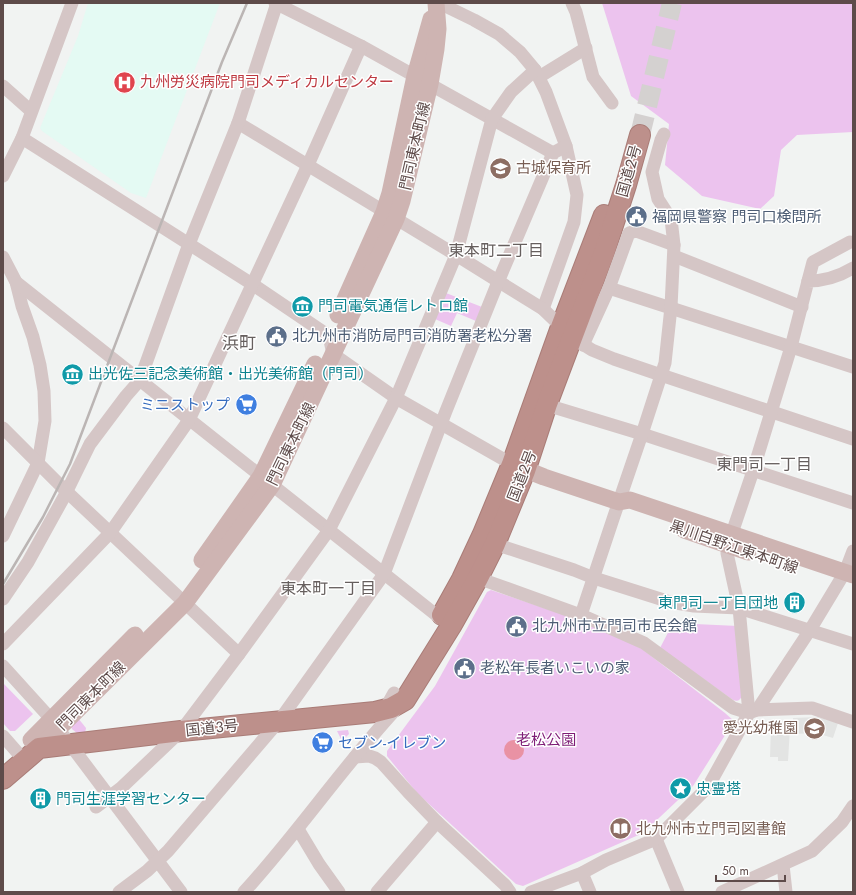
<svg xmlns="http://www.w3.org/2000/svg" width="856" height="895" viewBox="0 0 856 895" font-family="Jost,'Noto Sans JP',sans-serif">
	<rect width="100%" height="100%" fill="#f1f3f2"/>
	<!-- education -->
	<g fill="#e3e4e3">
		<polygon points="818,717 838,723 833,738 816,733 793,734 793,718"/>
		<polygon points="771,727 790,728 788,761 778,761 778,757 770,757"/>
	</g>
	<!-- medical -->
	<polygon fill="#e4faf3" points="88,3 220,3 146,198 131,193 42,131 40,128 78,36"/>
	<!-- green -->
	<g fill="#ecc3ee">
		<polygon points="602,3 853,3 853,132 797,135 781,150 774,196 760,209 702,196 665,165 669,124 631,96"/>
		<polygon points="446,293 482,307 476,321 457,313 451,326 435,319"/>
		<polygon points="491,590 582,621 621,638 642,649 725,713 734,721 693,786 643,833 523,886 516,884 417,793 387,756 387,751 435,686 487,592"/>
		<path d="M673,623L738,626L742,696C740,700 738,702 733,700L660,648Z"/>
		<polygon points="3,683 33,714 15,731 10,731 3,723"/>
		<polygon points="78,718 86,728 85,733 78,734 72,729 71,726"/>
		<polygon points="348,730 349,734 342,741 337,731"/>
	</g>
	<!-- water -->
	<circle fill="#e992a4" cx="514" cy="750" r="10"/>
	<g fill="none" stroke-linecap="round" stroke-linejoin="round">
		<!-- highway-tunnel -->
		<polyline stroke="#d4d1d0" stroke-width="20" stroke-dasharray="20 10" stroke-linecap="butt" points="640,135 672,3"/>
		<defs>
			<g id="highway">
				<polyline points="442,615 462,579 483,534 512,464 561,327 604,215"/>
				<polyline points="3,779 39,748 181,731 375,712 391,708 405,700 451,626 478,578 495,544 525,471 547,404 604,253 626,185 640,135"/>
			</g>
		</defs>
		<!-- highway casing -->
		<use href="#highway" stroke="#a97c77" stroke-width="22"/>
		<!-- minor -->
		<g stroke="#d5c6c6" stroke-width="13">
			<polyline points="275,3 361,46 553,153"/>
			<polyline points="439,3 474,20 499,34 520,52 535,70 546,92 566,146 577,195 574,222 543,309"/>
			<polyline points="572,3 576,12 593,77 612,103"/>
			<polyline points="539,77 586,48"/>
			<polyline points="3,86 31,111"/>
			<polyline points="238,123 456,255 543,309 573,338 592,350 614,359 661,375 853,439"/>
			<polyline points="22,138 252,284 329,336 333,354 396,398 512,464"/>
			<polyline points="3,176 22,138 72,3"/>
			<polyline points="674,256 802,307"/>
			<polyline points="3,257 16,282 22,306 33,337 40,365 44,391 45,421 38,463 3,536"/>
			<polyline points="808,281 813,262 850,242"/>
			<polyline points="16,282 440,618"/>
			<polyline points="609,288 853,367"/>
			<polyline points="583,345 609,288 629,233 636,231 674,245"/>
			<polyline points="540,403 642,434 853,503"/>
			<polyline points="3,428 66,491 239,654"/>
			<polyline points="495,544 574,570 594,578 670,602 694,606 739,608 853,644"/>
			<polyline points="470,578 478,578 581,615 644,643 733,708 749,713 757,710 812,708 853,722"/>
			<polyline points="3,599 28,562 64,497 90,444 126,396 140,380 189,244 238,123 277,3"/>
			<polyline points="581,615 614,516 642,434 665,363 671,307 674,245 671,219 658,199 652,172 661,140 664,134"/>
			<polyline points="3,644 110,533 189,420 308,165 361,46"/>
			<polyline points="3,666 51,719 181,892"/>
			<polyline points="757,710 810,630 845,572 853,551"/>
			<polyline points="384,711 394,693"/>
			<polyline points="3,736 17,752"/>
			<polyline points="355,757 369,756 375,758 381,762 408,792 437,822 505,885 510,892"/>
			<polyline points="96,807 121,788 181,731 239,654 329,530 396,398 456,255 492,119 511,92 535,70"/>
			<polyline points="298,829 319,864 339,892"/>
			<polyline points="656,839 678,892"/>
			<polyline points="783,865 786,892"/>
			<polyline points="582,873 590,892"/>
			<polyline points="119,892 147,871 168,851 279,721 384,574 446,411 498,282 553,153 566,146"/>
			<path d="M244,892C298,833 343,766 398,707"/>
			<polyline points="377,892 437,822"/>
			<path d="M531,892L582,873L606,860L656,839L708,787L749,713L739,608L727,553L728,545L753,471L791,347L808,281C825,281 838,277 853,268"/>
			<polyline points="722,892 812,851 842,822 853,806"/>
		</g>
		<!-- major -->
		<g stroke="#ceb4b2" stroke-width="17">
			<polyline points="338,315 384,212 390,193 415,76 431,19"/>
			<polyline points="514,465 544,477 619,502 630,500 853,575"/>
			<polyline points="684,530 748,552"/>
			<polyline points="202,560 261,476 315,364"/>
			<polyline points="31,740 135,635"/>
			<polyline points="39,748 185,603 272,485 396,219 402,201 430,84 436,49 438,29 436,3"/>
		</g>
		<!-- highway -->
		<use href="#highway" stroke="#bd908b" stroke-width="20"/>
		<!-- rail -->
		<polyline stroke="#bbb5b4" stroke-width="2.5" points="3,584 43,517 70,464 222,62 247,3"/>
	</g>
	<!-- icons -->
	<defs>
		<symbol id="hospital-disc" viewBox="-11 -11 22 22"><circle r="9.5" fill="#e0444e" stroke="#fff"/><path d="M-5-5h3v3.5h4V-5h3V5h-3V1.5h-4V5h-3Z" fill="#fff"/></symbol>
		<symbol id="school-disc" viewBox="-11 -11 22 22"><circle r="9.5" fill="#8d6e63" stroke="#fff"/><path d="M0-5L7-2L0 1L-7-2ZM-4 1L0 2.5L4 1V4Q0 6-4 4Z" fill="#fff"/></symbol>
		<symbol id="civic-disc" viewBox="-11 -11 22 22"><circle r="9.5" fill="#5c6f8a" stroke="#fff"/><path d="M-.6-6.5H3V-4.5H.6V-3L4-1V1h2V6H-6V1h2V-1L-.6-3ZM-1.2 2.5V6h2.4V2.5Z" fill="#fff"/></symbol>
		<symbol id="museum-disc" viewBox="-11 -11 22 22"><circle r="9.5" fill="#0f9aa8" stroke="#fff"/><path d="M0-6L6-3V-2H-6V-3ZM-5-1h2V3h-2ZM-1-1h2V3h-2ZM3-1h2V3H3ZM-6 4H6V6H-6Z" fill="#fff"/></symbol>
		<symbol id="supermarket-disc" viewBox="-11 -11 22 22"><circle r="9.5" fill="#3f7fe0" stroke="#fff"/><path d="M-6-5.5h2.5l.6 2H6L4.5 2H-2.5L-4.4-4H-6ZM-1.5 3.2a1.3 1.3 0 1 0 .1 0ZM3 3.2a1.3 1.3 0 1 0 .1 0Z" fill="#fff"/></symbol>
		<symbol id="building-disc" viewBox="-11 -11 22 22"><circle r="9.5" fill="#0f9aa8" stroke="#fff"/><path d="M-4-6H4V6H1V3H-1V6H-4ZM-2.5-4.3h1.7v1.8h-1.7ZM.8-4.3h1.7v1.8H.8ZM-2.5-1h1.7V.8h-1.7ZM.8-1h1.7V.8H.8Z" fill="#fff"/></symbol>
		<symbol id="sight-disc" viewBox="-11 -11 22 22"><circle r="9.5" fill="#0f9aa8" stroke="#fff"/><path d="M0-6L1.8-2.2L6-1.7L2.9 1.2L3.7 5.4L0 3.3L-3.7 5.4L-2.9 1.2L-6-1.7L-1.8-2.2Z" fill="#fff"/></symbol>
		<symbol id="library-disc" viewBox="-11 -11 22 22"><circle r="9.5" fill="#8d6e63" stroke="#fff"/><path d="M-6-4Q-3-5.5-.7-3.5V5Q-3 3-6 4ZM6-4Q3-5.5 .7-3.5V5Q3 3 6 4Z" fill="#fff"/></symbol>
	</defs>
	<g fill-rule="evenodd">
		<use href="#hospital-disc" x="112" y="70" width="25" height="25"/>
		<use href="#school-disc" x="488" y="156" width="25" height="25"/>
		<use href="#civic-disc" x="624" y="204" width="25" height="25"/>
		<use href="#museum-disc" x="290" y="294" width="25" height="25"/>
		<use href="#civic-disc" x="264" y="324" width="25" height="25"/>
		<use href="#museum-disc" x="60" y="362" width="25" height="25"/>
		<use href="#supermarket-disc" x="234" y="392" width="25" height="25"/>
		<use href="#building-disc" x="782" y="590" width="25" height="25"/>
		<use href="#civic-disc" x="504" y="614" width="25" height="25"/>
		<use href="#civic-disc" x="452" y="656" width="25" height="25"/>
		<use href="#school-disc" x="802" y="716" width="25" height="25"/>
		<use href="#supermarket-disc" x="310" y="730" width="25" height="25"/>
		<use href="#sight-disc" x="668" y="776" width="25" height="25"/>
		<use href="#building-disc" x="28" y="786" width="25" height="25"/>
		<use href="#library-disc" x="608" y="816" width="25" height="25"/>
	</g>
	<g text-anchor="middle" stroke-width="3" stroke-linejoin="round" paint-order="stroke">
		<!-- health labels -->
		<g font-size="15" fill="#be3a42" stroke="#fff" text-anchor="start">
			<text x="140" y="87">九州労災病院門司メディカルセンター</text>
		</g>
		<!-- street labels -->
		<g font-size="15" fill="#5e4b4a" stroke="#fff">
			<text transform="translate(415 146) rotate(-77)" y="5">門司東本町線</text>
			<text transform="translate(629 171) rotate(-74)" y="5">国道2号</text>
			<text transform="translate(291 444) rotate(-64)" y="5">門司東本町線</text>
			<text transform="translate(522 476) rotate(-69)" y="5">国道2号</text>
			<text transform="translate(734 547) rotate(19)" y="5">黒川白野江東本町線</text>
			<text transform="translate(91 696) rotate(-45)" y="5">門司東本町線</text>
			<text transform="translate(212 728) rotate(-6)" y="5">国道3号</text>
		</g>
		<!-- education labels -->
		<g font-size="15" fill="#785e54" stroke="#fff" text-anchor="start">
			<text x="516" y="173">古城保育所</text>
			<text x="798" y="733" text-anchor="end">愛光幼稚園</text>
			<text x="636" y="834">北九州市立門司図書館</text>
		</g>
		<!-- service labels -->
		<g font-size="15" fill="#4e5e75" stroke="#fff" text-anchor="start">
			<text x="652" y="222">福岡県警察 門司口検問所</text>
			<text x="292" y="341">北九州市消防局門司消防署老松分署</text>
			<text x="532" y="631">北九州市立門司市民会館</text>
			<text x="480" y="673">老松年長者いこいの家</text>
		</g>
		<!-- culture labels -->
		<g font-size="15" fill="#0d838f" stroke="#fff" text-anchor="start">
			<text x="318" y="311">門司電気通信レトロ館</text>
			<text x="88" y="379">出光佐三記念美術館・出光美術館（門司）</text>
			<text x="778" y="608" text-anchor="end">東門司一丁目団地</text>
			<text x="696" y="794">忠霊塔</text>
			<text x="56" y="804">門司生涯学習センター</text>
		</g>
		<!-- shop labels -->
		<g font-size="15" fill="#366cbe" stroke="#fff" text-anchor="end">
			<text x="230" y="410">ミニストップ</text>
			<text x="338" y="748" text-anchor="start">セブン-イレブン</text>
		</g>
		<!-- park labels -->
		<g font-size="15" fill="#7e1c76" stroke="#fff">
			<text x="546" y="745">老松公園</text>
		</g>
		<!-- neighbourhood labels -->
		<g font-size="16" fill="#665f5e" stroke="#fff">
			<text x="496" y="256">東本町二丁目</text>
			<text x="764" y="470">東門司一丁目</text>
			<text x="328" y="594">東本町一丁目</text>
		</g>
		<!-- quarter labels -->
		<g font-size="17" fill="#665f5e" stroke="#fff">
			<text x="239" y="349">浜町</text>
		</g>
	</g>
	<!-- border -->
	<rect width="856" height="895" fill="none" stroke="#5e4b4a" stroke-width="8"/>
	<!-- scale -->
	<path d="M716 875v6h69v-6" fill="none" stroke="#5e4b4a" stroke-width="2"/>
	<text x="722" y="875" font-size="12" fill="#5e4b4a" stroke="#ffffff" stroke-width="3" paint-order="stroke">50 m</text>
</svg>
